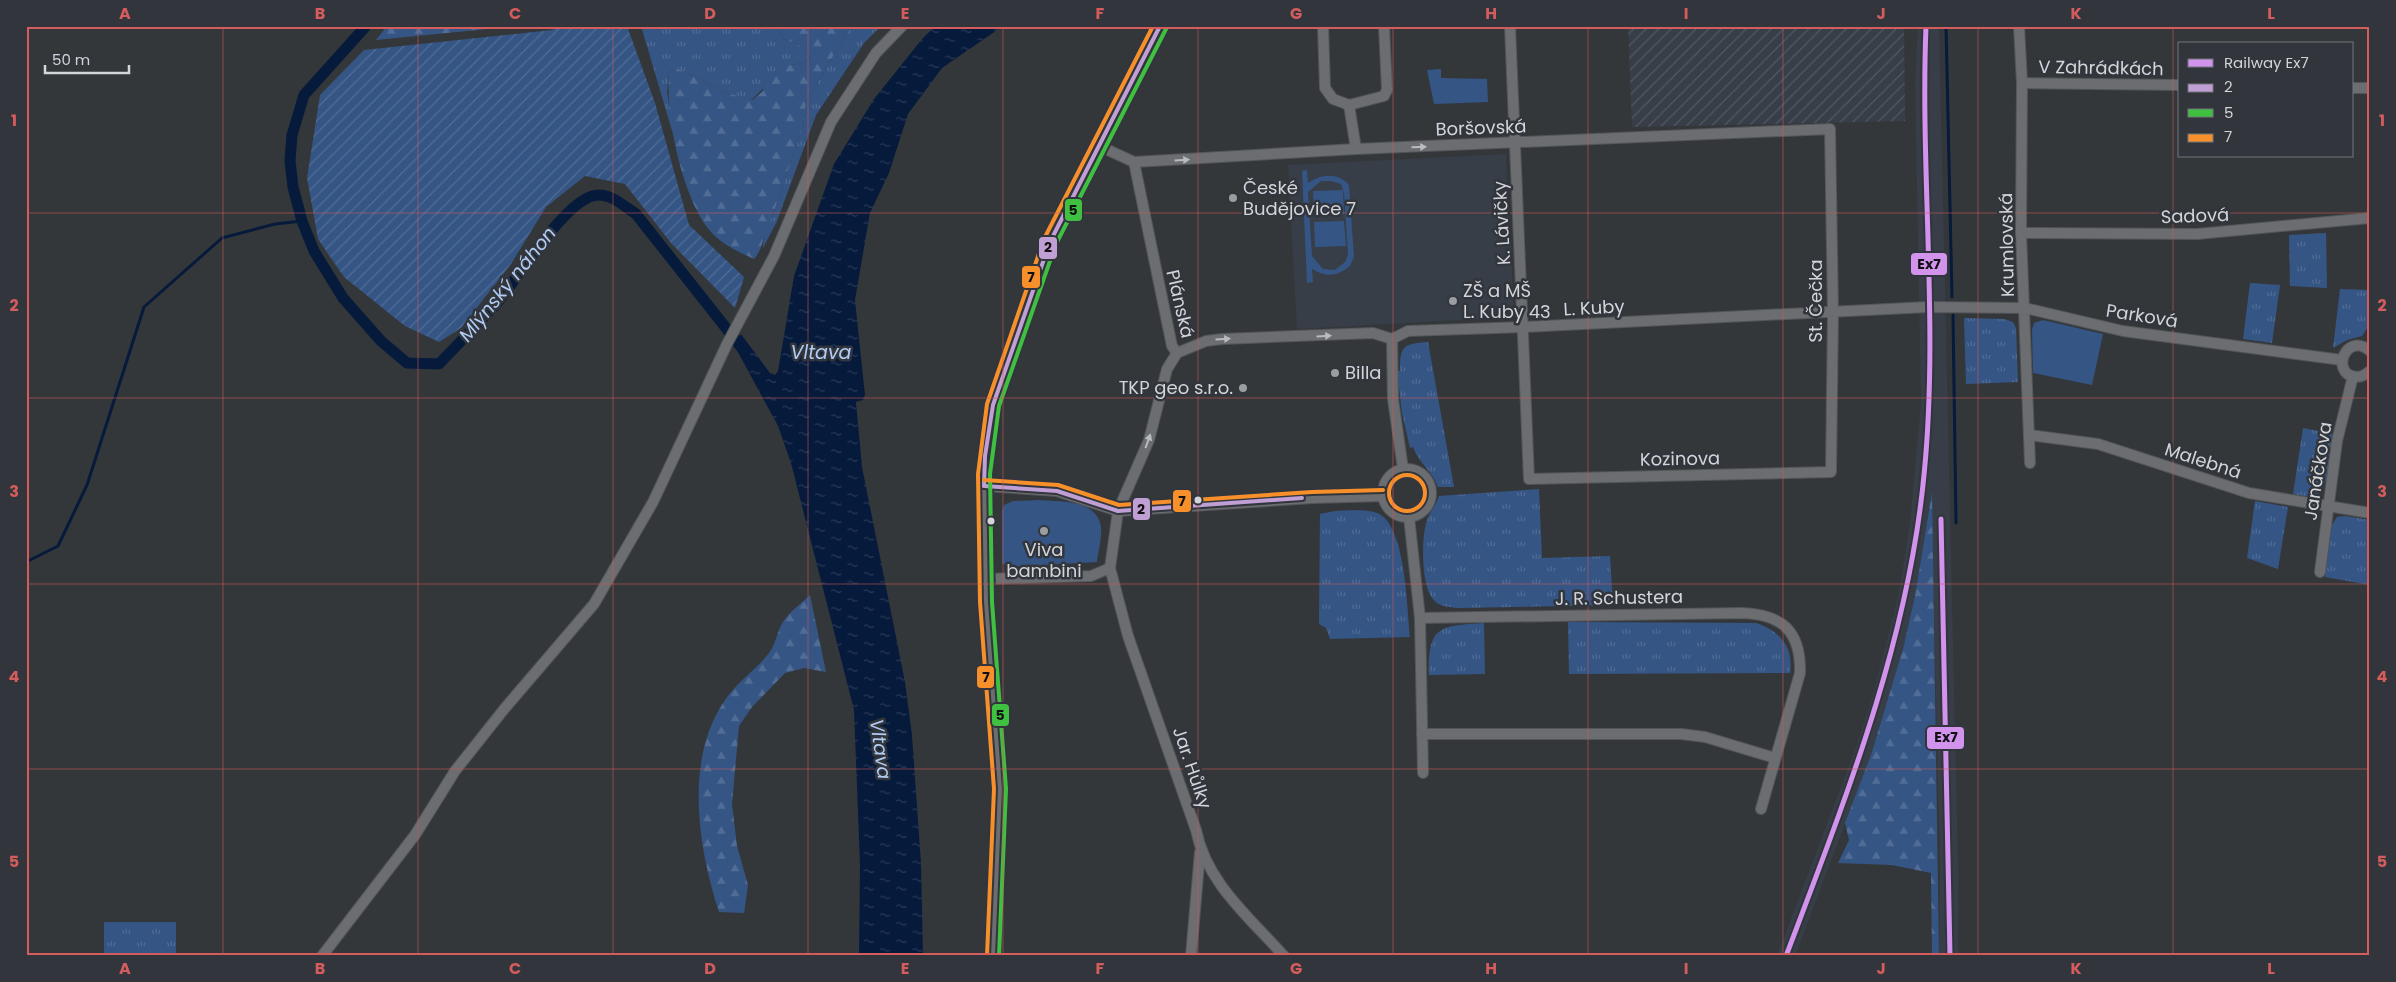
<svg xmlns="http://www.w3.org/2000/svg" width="2396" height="982" viewBox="0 0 2396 982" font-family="Poppins,sans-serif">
	<defs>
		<pattern id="industrial-furrows" width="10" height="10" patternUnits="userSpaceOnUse" patternTransform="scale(1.25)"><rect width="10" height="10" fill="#373e48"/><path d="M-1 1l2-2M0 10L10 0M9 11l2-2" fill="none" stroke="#535962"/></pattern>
		<pattern id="grass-tufts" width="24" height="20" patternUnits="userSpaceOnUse" patternTransform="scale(1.25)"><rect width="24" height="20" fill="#355585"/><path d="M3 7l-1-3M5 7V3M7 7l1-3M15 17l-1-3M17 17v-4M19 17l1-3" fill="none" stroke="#516d96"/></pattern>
		<pattern id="forest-firs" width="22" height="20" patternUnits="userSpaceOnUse" patternTransform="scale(1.25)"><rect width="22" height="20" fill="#355585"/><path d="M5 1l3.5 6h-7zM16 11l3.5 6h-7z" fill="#516d96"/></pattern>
		<pattern id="garden-furrows" width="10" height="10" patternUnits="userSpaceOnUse" patternTransform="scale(1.25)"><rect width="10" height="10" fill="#355585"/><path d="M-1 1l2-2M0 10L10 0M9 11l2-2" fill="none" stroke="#516d96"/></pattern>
		<pattern id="water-ripples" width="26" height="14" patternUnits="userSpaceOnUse" patternTransform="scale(1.25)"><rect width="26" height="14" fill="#061a3c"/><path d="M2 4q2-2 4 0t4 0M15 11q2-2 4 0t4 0" fill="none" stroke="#293a58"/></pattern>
	</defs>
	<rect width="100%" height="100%" fill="#34373a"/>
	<!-- built -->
	<g fill="#373e48">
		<polygon points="1918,26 1939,26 1958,864 1958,956 1939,956 1940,864 1931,496 1915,596 1903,649 1871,755 1795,956 1777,956 1855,750 1872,699 1899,593 1910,524 1921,403 1915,84"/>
		<polygon points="1506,154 1514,317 1297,329 1288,165"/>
	</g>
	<!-- industrial -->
	<polygon fill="url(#industrial-furrows)" points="1628,26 1904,26 1905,121 1632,127"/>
	<!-- grass -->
	<g fill="url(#grass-tufts)">
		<polygon points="641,26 778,26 783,39 802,46 810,57 804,63 788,65 751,100 727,93 679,69 669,72 667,92 676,144"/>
		<polygon points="854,26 881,26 864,43 816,115 777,221 763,248 764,229 772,217 804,123 806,102 848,31"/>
		<polygon points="2326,233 2327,288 2290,286 2289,235"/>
		<polygon points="2250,283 2280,285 2272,343 2243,339"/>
		<polygon points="2340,289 2370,290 2370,324 2362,336 2347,340 2333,348"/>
		<polygon points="1964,318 2004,319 2013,322 2016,328 2018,382 1966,384"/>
		<path d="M1428,342L1454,487H1438C1432,471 1419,463 1413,447L1410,448L1402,413L1397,371H1400C1400,345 1403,344 1428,342Z"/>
		<path d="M2303,428L2333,434C2331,446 2329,490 2317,495C2311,498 2300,495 2293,494Z"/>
		<path d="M1539,489L1542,558L1610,556L1613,605L1458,608C1449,607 1439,607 1433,599C1421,585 1421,537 1427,520C1430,511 1436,506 1439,496Z"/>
		<polygon points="2255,501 2288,507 2278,569 2247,558"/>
		<path d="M1335,511C1349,511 1369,508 1381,515C1406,532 1407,609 1410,637L1330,639L1326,628L1319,624L1320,514Z"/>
		<polygon points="2345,516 2370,520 2370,585 2325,577 2332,525 2337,517"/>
		<path d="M1568,622L1756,623C1779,631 1794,646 1790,673L1569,674Z"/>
		<path d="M1484,623L1485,674L1429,675C1428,625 1440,626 1484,623Z"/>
		<rect x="104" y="922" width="72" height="34"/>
	</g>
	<!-- forest -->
	<g fill="url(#forest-firs)">
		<polygon points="387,26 517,26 376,40"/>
		<path d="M778,26H854L848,31L806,102L804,123L772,217C760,234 767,243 754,259C739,252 723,245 712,233C682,201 665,114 669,72L679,69L727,93L752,100L763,91L764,77L788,65L804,63L810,57L802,46L783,39Z"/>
		<polygon points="1932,492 1939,956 1932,956 1931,873 1892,865 1838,863 1849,840 1845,823 1871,755 1903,649 1915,596"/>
		<path d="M810,595L826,672L804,668L785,673L752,707L739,726L732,804L737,846L748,885L744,913L719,912C698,848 684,759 725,700C737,682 756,670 769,653C776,644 777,631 783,622C789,612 802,603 810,595Z"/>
	</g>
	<!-- park -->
	<g fill="#355585" fill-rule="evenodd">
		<polygon points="1441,69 1441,78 1487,79 1488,102 1434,104 1427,70"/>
		<path d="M1307,170L1308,183C1321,174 1338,172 1349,185L1354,257L1350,266C1338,276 1326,278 1312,269L1313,282L1307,283L1302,171ZM1321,181H1331L1341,184L1343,190L1313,191L1314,216L1344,214L1343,190L1344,192L1348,255L1345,262L1335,270L1323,269L1312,256L1308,192Z"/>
		<polygon points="1344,221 1346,246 1315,247 1314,222"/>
		<polygon points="2043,320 2103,334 2092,385 2033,373 2032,330 2034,323"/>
		<path d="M1039,500C1060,502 1097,499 1101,527C1102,538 1098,552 1097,562L1009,567L1002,563V511L1004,505L1013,501Z"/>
	</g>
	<!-- garden -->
	<polygon fill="url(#garden-furrows)" points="561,26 627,26 655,103 689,225 744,277 735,308 671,243 625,184 585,176 546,207 511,264 461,328 439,342 405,326 344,277 318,239 307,178 320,95 364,50 552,30"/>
	<!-- water -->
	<polygon fill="url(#water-ripples)" points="935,26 1003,26 942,68 908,114 889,173 870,213 855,300 865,395 863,400 856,402 862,467 905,682 912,735 921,863 923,956 859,956 860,865 854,710 791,463 778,426 734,345 741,334 770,373 775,375 778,371 794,276 834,164 874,99 922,39"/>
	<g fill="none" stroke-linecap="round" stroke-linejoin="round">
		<!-- stream -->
		<g stroke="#061a3c" stroke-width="3">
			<polyline points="1946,26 1952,297"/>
			<polyline points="1953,315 1956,523"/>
			<polyline points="26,562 58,546 87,485 144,307 222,238 275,224 302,221"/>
		</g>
		<!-- canal -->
		<path stroke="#061a3c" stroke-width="11" d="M366,26L304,95L292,135L290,161L293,187L302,221L314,251L343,298L381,341L407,363L439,364C458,344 478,324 497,303C517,280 568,194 599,195C613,195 625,207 636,214L745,352"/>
		<defs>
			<g id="street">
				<polyline points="1323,26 1325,88 1333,99 1349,105 1384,96 1387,90 1384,26"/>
				<polyline points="2019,26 2022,83 2021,233 2030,463"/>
				<polyline points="2022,83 2180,85"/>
				<polyline points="2352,88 2370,88"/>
				<polyline points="1349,105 1356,149"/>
				<polyline points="1097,145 1134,162 1356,149 1830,129 1833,312 1831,472 1529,479 1510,26"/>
				<polyline points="1134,162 1172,346 1177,353"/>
				<polyline points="2021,233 2197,234 2370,218"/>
				<polyline points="1392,339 1393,399 1403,469"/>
				<path d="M2370,351C2346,331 2330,373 2355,377C2362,377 2365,375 2370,371"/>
				<polyline points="2029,435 2098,444 2249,493 2370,513"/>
				<circle cx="1407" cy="493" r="24"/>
				<polyline points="984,486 1057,491 1118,511 1312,498 1383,496"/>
				<polyline points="1409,517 1420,618 1423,773"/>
				<polyline points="2320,572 2337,441 2353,376"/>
				<polyline points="986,579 1091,576 1110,568"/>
				<path d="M1420,618L1741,613C1782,614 1801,631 1800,673L1761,809"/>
				<polyline points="1422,734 1681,734 1705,737 1775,758"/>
				<polyline points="322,956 415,835 455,771 505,708 594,604 653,502 727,344 774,256 831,122 876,53 902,26"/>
				<polyline points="1191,956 1200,852"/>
				<path d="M1284,956C1250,918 1206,882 1196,830L1128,636L1110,568L1118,511L1149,440L1167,369L1177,353L1206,341L1222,339L1373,333L1392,339L1408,331L1524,327L1928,307L2025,308L2123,331L2342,360"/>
			</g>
			<polyline id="secondary" points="993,956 1000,789 986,602 984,474 993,405 1050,242 1160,26"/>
		</defs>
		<!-- street casing -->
		<use href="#street" stroke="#535659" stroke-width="12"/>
		<!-- secondary casing -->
		<use href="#secondary" stroke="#535659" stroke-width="16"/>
		<!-- street -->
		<use href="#street" stroke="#6b6d70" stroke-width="10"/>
		<!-- secondary -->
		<use href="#secondary" stroke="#6b6d70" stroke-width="14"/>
		<defs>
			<g id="bus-1">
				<polyline points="984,486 985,456 993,405 1050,242 1160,26"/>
				<polyline points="984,486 1057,491 1118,511 1302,498"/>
			</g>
			<polyline id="bus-2" points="999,956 1006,789 992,602 990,474 999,406 1056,244 1166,29"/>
			<g id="bus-3">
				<circle cx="1407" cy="493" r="18"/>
				<polyline points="984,480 1058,485 1119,505 1312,492 1383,490"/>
				<polyline points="987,956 994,789 980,602 978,474 987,404 1044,239 1153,26"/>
			</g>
		</defs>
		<!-- bus-1 casing -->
		<use href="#bus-1" stroke="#32363c" stroke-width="8"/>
		<!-- bus-2 casing -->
		<use href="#bus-2" stroke="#32363c" stroke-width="8"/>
		<!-- bus-3 casing -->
		<use href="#bus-3" stroke="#32363c" stroke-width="8"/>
		<!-- bus-1 -->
		<use href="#bus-1" stroke="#c09fd5" stroke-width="4"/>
		<!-- bus-2 -->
		<use href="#bus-2" stroke="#40c040" stroke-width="4"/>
		<!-- bus-3 -->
		<use href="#bus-3" stroke="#f7902b" stroke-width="4"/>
		<defs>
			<g id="rail-1">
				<polyline points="1941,519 1950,956"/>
				<path d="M1786,956C1845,800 1908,643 1924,475C1939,326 1920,176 1926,26"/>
			</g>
		</defs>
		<!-- rail-1 casing -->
		<use href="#rail-1" stroke="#32363c" stroke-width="9"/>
		<!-- rail-1 -->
		<use href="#rail-1" stroke="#d193ec" stroke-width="5"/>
	</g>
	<!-- one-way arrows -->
	<defs><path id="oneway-solid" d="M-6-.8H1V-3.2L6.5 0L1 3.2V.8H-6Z" transform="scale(1.25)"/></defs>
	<g fill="#b8bbbf">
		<use href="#oneway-solid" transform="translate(1419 147) rotate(-2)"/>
		<use href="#oneway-solid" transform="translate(1182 160) rotate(-3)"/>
		<use href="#oneway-solid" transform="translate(1324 336) rotate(-3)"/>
		<use href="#oneway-solid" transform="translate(1223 339) rotate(-4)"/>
		<use href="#oneway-solid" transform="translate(1148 441) rotate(-70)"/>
	</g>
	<!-- grid -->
	<path fill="none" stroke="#d55c5d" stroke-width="1" stroke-opacity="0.55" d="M223,26V956M418,26V956M613,26V956M808,26V956M1003,26V956M1198,26V956M1393,26V956M1588,26V956M1783,26V956M1978,26V956M2173,26V956M26,213H2370M26,398H2370M26,584H2370M26,769H2370"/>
	<!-- markers -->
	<g fill="#9b9ea1" stroke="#32363c" stroke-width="2">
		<circle cx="1233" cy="198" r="5"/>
		<circle cx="1453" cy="301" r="5"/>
		<circle cx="1335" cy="373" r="5"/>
		<circle cx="1243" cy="388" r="5"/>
		<circle cx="1044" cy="531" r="5"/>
	</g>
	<g fill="#d2d5d9" stroke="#32363c" stroke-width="2">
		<circle cx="1198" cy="500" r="4.5"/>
		<circle cx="991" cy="521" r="4.5"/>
	</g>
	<g text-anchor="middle" stroke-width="5" stroke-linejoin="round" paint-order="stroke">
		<!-- street labels -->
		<g font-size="18" fill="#d2d5d9" stroke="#32363c">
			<text transform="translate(2101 68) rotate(1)" y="6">V Zahrádkách</text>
			<text transform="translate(1481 128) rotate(-2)" y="6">Boršovská</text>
			<text transform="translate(2195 216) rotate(-2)" y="6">Sadová</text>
			<text transform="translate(1502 223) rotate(-93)" y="6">K. Lávičky</text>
			<text transform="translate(2007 245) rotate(-91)" y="6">Krumlovská</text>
			<text transform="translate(1816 301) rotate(-90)" y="6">St. Čečka</text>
			<text transform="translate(1180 304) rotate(77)" y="6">Plánská</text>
			<text transform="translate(1594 308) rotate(-3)" y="6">L. Kuby</text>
			<text transform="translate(2142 316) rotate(9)" y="6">Parková</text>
			<text transform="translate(1680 459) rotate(-1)" y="6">Kozinova</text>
			<text transform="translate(2203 461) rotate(18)" y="6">Malebná</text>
			<text transform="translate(2318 471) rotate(-81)" y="6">Janáčkova</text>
			<text transform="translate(1619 598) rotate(-1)" y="6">J. R. Schustera</text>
			<text transform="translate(1192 768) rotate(71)" y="6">Jar. Hůlky</text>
		</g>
		<!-- poi labels -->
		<g font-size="18" fill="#d2d5d9" stroke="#32363c" text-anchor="start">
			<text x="1243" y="194">České<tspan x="1243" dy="21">Budějovice 7</tspan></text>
			<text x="1463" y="297">ZŠ a MŠ<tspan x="1463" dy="21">L. Kuby 43</tspan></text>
			<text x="1345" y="379">Billa</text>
			<text x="1233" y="394" text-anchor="end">TKP geo s.r.o.</text>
			<text x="1044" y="556" text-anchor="middle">Viva<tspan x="1044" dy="21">bambini</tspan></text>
		</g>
		<!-- water labels -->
		<g font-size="19" font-style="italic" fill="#b1ccf4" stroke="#32363c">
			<text transform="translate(507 284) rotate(-51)" y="7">Mlýnský náhon</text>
			<text x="821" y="359">Vltava</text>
			<text transform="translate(881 749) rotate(82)" y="7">Vltava</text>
		</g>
	</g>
	<g stroke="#32363c" stroke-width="2">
		<rect x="1064" y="198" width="19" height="24" rx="5" fill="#40c040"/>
		<rect x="1038" y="236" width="20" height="24" rx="5" fill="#c09fd5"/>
		<rect x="1910" y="252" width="38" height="24" rx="5" fill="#d193ec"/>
		<rect x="1021" y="265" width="20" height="24" rx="5" fill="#f7902b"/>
		<rect x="1172" y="489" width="20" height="24" rx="5" fill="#f7902b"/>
		<rect x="1132" y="497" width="19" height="24" rx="5" fill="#c09fd5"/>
		<rect x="976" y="665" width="19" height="24" rx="5" fill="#f7902b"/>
		<rect x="991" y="703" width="19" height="24" rx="5" fill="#40c040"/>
		<rect x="1926" y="726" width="39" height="24" rx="5" fill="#d193ec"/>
	</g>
	<g font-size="14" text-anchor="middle" font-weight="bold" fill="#111">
		<text x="1073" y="215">5</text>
		<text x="1048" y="252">2</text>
		<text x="1929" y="269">Ex7</text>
		<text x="1031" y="282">7</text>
		<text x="1182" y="506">7</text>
		<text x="1141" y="514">2</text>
		<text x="986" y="682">7</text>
		<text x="1000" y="720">5</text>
		<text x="1946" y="742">Ex7</text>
	</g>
	<!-- border -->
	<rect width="2396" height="982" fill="none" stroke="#32363c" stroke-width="55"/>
	<!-- legend -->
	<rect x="2178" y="42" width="175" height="115" fill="#32363c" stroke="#72767b"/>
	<rect x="2188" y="59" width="25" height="8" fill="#d193ec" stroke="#72767b"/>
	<text x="2224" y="68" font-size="15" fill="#d2d5d9">Railway Ex7</text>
	<rect x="2188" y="84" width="25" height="8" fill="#c09fd5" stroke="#72767b"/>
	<text x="2224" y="92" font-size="15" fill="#d2d5d9">2</text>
	<rect x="2188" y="109" width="25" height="8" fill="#40c040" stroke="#72767b"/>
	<text x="2224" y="118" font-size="15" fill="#d2d5d9">5</text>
	<rect x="2188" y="134" width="25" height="8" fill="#f7902b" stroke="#72767b"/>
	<text x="2224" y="142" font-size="15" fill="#d2d5d9">7</text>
	<!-- scale -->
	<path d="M45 65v8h84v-8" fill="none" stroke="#d2d5d9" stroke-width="2.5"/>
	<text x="52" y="65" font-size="15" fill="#d2d5d9" stroke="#32363c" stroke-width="4" paint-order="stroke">50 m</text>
	<rect x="28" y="28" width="2340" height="926" fill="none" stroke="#d55c5d" stroke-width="2"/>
	<g font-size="16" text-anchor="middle" font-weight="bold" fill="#d55c5d">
		<text x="125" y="19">A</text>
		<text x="320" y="19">B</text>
		<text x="515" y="19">C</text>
		<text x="710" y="19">D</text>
		<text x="905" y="19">E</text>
		<text x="1100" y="19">F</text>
		<text x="1296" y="19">G</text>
		<text x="1491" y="19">H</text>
		<text x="1686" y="19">I</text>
		<text x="1881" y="19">J</text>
		<text x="2076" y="19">K</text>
		<text x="2271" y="19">L</text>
		<text x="14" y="126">1</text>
		<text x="2382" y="126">1</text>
		<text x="14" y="311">2</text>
		<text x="2382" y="311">2</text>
		<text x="14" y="497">3</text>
		<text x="2382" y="497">3</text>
		<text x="14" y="682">4</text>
		<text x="2382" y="682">4</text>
		<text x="14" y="867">5</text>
		<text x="2382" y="867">5</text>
		<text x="125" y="974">A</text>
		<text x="320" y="974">B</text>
		<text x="515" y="974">C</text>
		<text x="710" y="974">D</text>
		<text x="905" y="974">E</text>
		<text x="1100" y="974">F</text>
		<text x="1296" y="974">G</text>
		<text x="1491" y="974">H</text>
		<text x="1686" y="974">I</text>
		<text x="1881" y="974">J</text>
		<text x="2076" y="974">K</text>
		<text x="2271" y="974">L</text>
	</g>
</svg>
